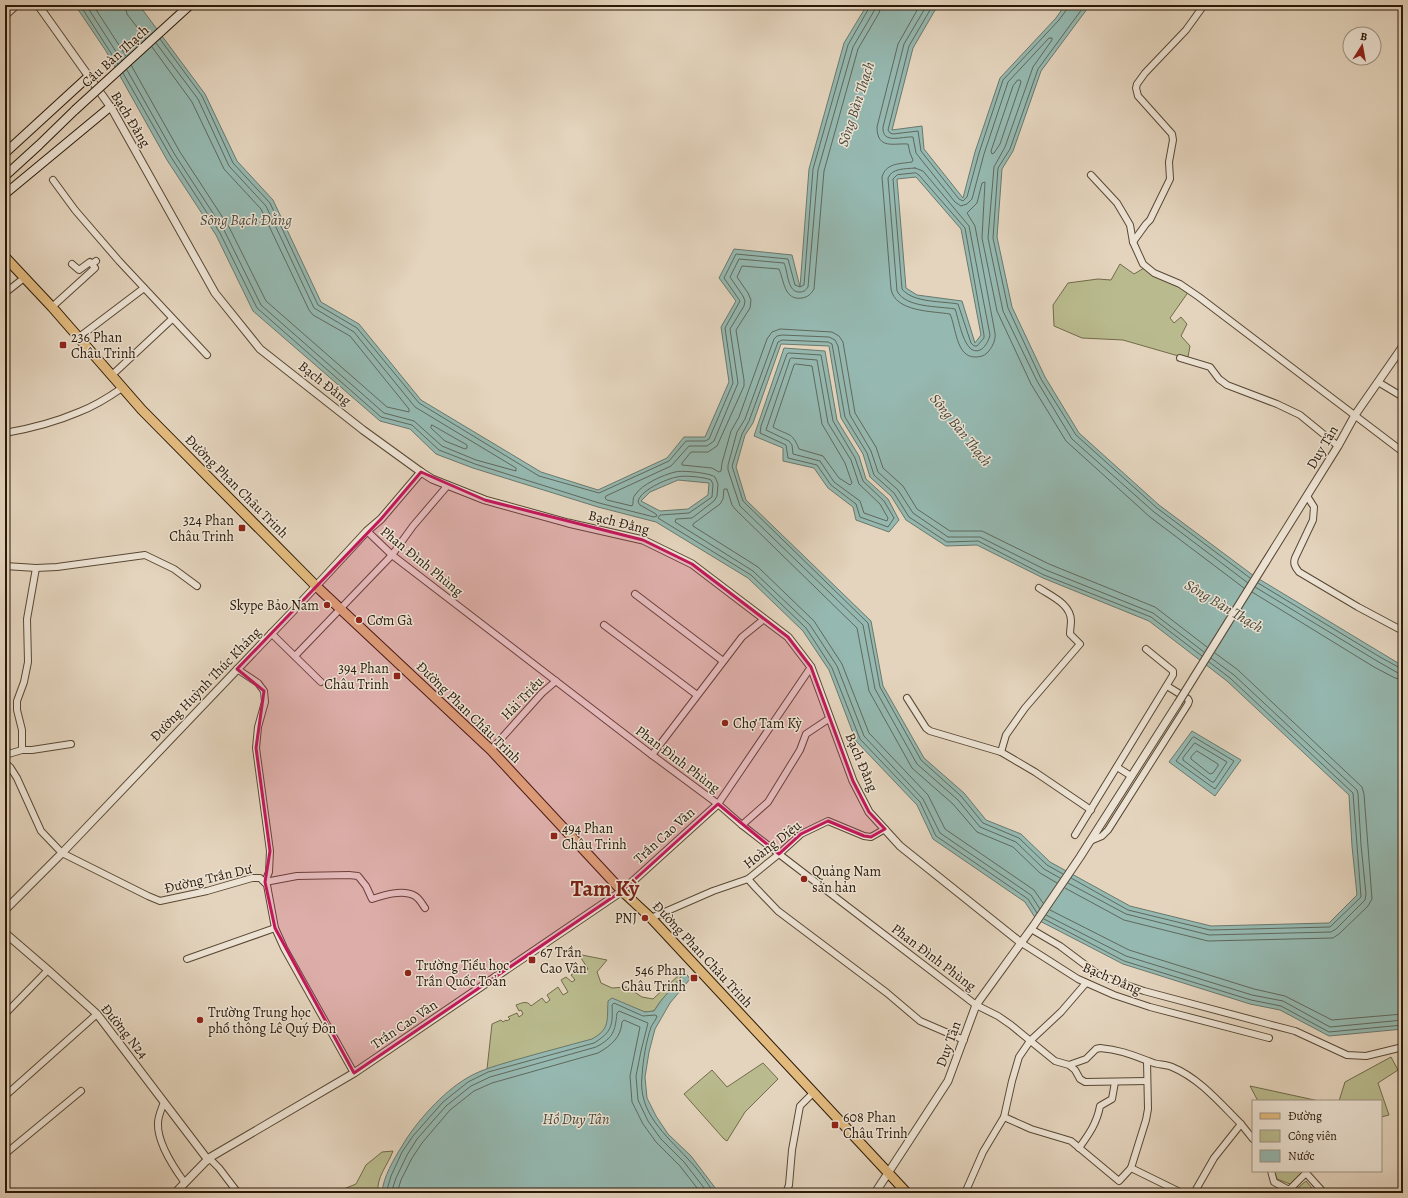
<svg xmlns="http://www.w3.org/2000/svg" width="1408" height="1198" viewBox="0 0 1408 1198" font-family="Alegreya,serif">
	<rect width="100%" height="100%" fill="#e4d4bd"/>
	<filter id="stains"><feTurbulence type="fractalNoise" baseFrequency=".005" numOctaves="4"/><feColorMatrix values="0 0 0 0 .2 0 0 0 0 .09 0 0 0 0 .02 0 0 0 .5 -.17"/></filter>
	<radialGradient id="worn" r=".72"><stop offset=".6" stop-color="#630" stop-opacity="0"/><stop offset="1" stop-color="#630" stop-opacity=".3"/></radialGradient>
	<!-- green -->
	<g fill="#b9bb8e" stroke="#726a4a">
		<polygon points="1120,264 1134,274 1144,268 1189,291 1170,318 1174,323 1181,317 1187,324 1181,336 1190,346 1188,357 1175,355 1123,340 1082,338 1054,326 1053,305 1068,283 1098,279 1111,280"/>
		<path d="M582,955L607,960L597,972L601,983L612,988L627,987L642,997L653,999L680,974L682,977L660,1002L654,1011L645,1012L634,1008L608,1006C609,1024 607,1031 591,1040L487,1069L492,1024L501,1020L503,1022L506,1020L507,1021L510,1019L508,1017L517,1013L519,1017L523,1014L521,1010L519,1011L516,1005C522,1003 527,1000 531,1006L542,998L546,1003L550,1000L547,995L558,987L563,995L568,992L561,980L566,977L572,982L575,980L571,975L577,971L579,972L588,969L581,958Z"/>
		<polygon points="1391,1057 1398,1070 1378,1083 1389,1115 1381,1117 1381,1101 1339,1101 1345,1082"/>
		<polygon points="763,1063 778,1079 745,1112 727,1141 724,1139 684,1094 712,1070 727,1087"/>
		<polygon points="1250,1086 1319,1101 1258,1101"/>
		<path d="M393,1151C388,1165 376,1177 378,1193H334L356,1184L366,1165L382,1152Z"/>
		<polygon points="1274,1171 1303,1171 1290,1184 1277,1179"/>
		<polygon points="1306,1181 1316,1193 1292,1193"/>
	</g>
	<!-- water -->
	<g fill="#95b8b0" stroke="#6a786c" fill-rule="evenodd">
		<path d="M75,5H139L205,94L237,161L273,200L321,302L359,324L421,400L541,472L598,490L667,458L684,437H705L729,382L721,327L736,301L719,278L734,249L792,255L800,287L809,169L844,43L867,5H938L913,48L892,130L922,126L924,149L963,198L975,152L1000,78L1056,18L1065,5H1090L1041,71L1013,151L1002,169L997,237L1012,307L1045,377L1079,433L1159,505L1254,576L1403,666V1029L1329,1036L1280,1010L1250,1004L1123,964L1036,919L1025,902L933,839L917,805L856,741L829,670L803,631L748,578L656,522L598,507L473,468L436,454L410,429L380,421L253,311L216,235L167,160L106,51ZM916,177L961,229L981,335L975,343L962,301L917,295L906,288L897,179ZM781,344L829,346L841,418L863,454L870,477L891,496L906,520L946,546L977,545L1043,578L1149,621L1227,681L1349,795L1352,846L1357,895L1329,923L1211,926L1130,906L1050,862L1021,834L986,820L964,793L924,758L883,686L871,621L746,500L736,467L745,435L753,423ZM678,480L709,483L708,495L688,509L660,511L641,501L650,492Z"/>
		<polygon points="784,348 825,351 837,420 859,456 866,479 888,499 899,520 889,532 856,520 853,507 828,488 814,468 783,461 783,448 754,436"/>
		<polygon points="1192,731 1241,760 1215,796 1169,762"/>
		<path d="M685,972L690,979L670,1003L655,1029L649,1052L645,1077L647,1098L656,1116L668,1134L691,1156L719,1193H382C383,1177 394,1159 402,1146C416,1122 443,1092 467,1078C482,1069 499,1065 515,1060C540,1053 566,1046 592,1039C610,1029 607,1021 608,1001L612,998L645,1012L654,1011L660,1002Z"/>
	</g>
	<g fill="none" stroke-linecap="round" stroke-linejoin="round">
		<!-- shore -->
		<g stroke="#60685c" stroke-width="1">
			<polyline points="80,5 118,64"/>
			<polyline points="86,5 122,61"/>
			<polyline points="93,5 126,56"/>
			<polyline points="125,5 127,14 146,39"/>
			<path d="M875,5L874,11L853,47L818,170L808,287C806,290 804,292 800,292C787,293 788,271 784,263L739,259L730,277L743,296L745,301L744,306L730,329L738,383L714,441L707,446H689L671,466L606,496L605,498L607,500L632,506C634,503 632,498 635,495C642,484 663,475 675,472C683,470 710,473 715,477L718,484L717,496L714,501L692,518L676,519L675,522L753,571L810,625L837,666L864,736L923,799L940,833L1031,895L1040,909"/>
			<path d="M881,5L879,13L858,49L824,171L814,289C811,294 808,297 802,298C784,301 784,280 779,269L742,266L737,277L748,293L751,300L750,308L736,330L744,380V386L717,446L708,452H691L682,463V465L712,468L719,472L721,471L722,463L731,431L739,417L767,339L772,332L780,329L832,332L839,336L843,342L855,413L876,447L883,468L903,486L917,509L950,531H982L1049,564L1155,607L1207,647"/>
			<path d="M920,5L898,44L877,127C877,150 894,143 908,144L910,153L913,160L912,162C899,164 886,163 882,177L891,289C895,312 932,311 950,314C956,327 956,357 975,357C980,357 984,356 987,353C992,348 996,340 995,333L975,226L967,213L977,203L982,183L985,182L982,238L997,311L1031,384L1066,441L1150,517L1244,588"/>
			<path d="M927,5L904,44L883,127C882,145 902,136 913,137L916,153L955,202L961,206L967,204L972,199L984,154L1008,82L1049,38H1052V40L1033,67L1005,147L994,167L988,238L1003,311L1037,381L1072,439L1154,512L1248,583"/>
			<polyline points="933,5 909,46 888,130 890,133 893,134 918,131 921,151 959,199 963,201 967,197 979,153 1003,80 1059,20 1067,9 1068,5"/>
			<polyline points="1085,5 1038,69 1010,149 998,168 993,238 1008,308 1041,379 1076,435 1157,508 1250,578"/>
			<polyline points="160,39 202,96 233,163 270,203 318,305 357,328 419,403 539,476 599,493 669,461 686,441 705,441 709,439 733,383 725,328 740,301 724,278 736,254 788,259 795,285 800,287 804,285 813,169 848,45 869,8 870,5"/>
			<polyline points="131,65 180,152 229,227 266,301 387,407 409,412 409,409 350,336 313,315 309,310 261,209 224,169 192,102 152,47"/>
			<polyline points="127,70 175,155 224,230 261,305 384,413 414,421 442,446 476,460 516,471 516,468 415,407 354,332 314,308 266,206 229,166 198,99 156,43"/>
			<path d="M123,73L171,157L220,233L257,308L381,417L412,425L439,450L475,464L599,503L654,517L657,516L656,514L640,505L638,502C639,491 666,479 677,477C683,475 705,477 711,480L713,484L712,497L689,513L660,515L658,518L751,575L806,628L832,668L860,739L920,802L936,836L1028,899L1037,913"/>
			<polygon points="1018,80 1020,80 1021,82 1000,144 994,153 992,154 991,151 1013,86"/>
			<path d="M915,168L923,171L969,226L990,335C989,340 985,348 980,350C964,357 959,319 955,309C938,306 906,308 897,291L888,178C892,168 905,169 915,168Z"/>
			<path d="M916,173L919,175L965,228L984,335V338L977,346H974L971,343L958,304C942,301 913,303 902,289L893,179L897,175Z"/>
			<polygon points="789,353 821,355 833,421 855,458 863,481 884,501 894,518 888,527 860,517 856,504 831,485 817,465 788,458 786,445 760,433 761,426 787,354"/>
			<polygon points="792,358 817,360 828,423 851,460 859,484 880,504 888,518 887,521 864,513 860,501 834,482 820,461 793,454 792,445 789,441 766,430 790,359"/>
			<path d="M796,364L812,366L822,424L845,463L852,483L850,485L839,478L823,456L799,449C792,431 788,436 773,427L794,365Z"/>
			<polygon points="432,425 467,445 467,448 465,449 445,441 431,428"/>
			<polyline points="1258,583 1380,657 1400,668 1403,669"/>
			<polyline points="1255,587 1377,661 1398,673 1403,674"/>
			<polyline points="1252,592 1374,667 1395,678 1403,680"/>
			<polygon points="1194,737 1234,761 1215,789 1176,761 1192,738"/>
			<polygon points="1195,743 1227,762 1214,782 1212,782 1183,760 1183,758"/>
			<polygon points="1197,751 1218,764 1218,766 1213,773 1210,774 1191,759 1191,757"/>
			<polyline points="1063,874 1047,865 1019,838 983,823 961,796 921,760 880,687 868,623 743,501 732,466 742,434 749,421 778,342 782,340 828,342 832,344 845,417 867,453 874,475 894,493 909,517 947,542 978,541 1044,575 1151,617 1202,656"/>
			<polyline points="1060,878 1044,869 1016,842 980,827 958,800 917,764 875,689 863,625 740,506 728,470 728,465 737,432 745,419 774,339 777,336 782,335 829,337 835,340 838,346 850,415 871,451 878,472 898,490 913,513 948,537 980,537 1046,570 1153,613 1204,652"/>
			<polyline points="1071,878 1128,910 1210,930 1330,927 1361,897 1353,793 1230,678 1209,662"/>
			<polyline points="1068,883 1126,914 1209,935 1331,932 1336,929 1365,900 1366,894 1361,845 1358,794 1357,790 1234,675 1211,658"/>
			<polyline points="1065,888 1124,920 1208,941 1333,938 1339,934 1368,906 1372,899 1364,794 1362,787 1238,670 1215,653"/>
			<polyline points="1043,903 1034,890 945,829 928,795 869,733 842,664 814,621 758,567 693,526 693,524 720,504 723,499 724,489 727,489 732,505 736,510 857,628 869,691 912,768 953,804 977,832 1013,847 1040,873 1057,883"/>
			<polyline points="1050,910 1129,950 1254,989 1285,996 1332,1020 1403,1014"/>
			<polyline points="1046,915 1126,956 1252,995 1283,1001 1330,1027 1403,1020"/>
			<polyline points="1044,919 1124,961 1251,1000 1281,1006 1329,1032 1403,1025"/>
			<path d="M386,1193L391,1176L402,1152L413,1136L443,1102L468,1082L488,1072L594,1043C612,1032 613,1025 612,1005L614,1003L643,1016L655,1015L657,1016C656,1020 653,1023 651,1027C646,1042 643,1060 642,1076C638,1113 665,1134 688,1159C698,1169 706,1181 714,1193"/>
			<path d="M391,1193L396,1178L407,1155L417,1139L446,1106L471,1086L490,1077L596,1047C613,1038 615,1032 617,1013L619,1011L648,1023L641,1051L636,1076L638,1100L648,1121L661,1139L684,1162L708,1193"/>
			<path d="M397,1193L401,1180L412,1158L422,1143L450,1110L474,1091L492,1083L598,1053C612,1045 621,1037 622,1022L624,1020L640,1027L630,1076L632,1102L643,1124L656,1142L680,1166L701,1193"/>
		</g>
		<defs>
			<g id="minor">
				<polyline points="5,16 17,5"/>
				<polyline points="1091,175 1117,203 1130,225 1133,242 1143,264 1154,273 1180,284 1199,297 1403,452"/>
				<polyline points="53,180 75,210 119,261 207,355"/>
				<polyline points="1133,242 1146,224 1150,220 1170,179 1169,162 1173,140 1172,134 1138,96 1136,88 1137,84 1145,73 1186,30 1204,5"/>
				<polyline points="72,264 79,270 90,262 92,264 96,261"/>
				<polyline points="5,293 24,278"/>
				<polyline points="52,307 95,268 92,264"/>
				<polyline points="78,338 144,288"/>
				<polyline points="1180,358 1210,367 1219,379 1227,385 1277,404 1300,415 1338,446"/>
				<polyline points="111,376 172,319"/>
				<polyline points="1378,382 1403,397"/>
				<path d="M5,433C28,429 58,421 79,412C95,406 109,397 122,388"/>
				<path d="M1307,496L1314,507L1313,520L1295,558C1293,564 1295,567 1299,572L1358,607L1403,631"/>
				<polyline points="367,531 392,555 652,755 718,804 742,825 779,854 976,1005 998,1016 1011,1025 1055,1061 1069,1065 1075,1070 1080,1079 1085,1082 1147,1081"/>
				<polyline points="5,566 36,568 57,567 145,555 174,569 197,586"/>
				<polyline points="635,594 723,661"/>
				<polyline points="604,625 697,695"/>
				<polyline points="271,633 321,682"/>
				<polyline points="295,656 392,555 413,526 448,485"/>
				<polyline points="237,669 258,683 264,691 265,702 258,727 256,748 270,851 269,872 265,882"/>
				<polyline points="907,698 926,728 930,731 1001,752 1035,772 1091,810"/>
				<polyline points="22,750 22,730 17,710 17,701 24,682 28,662 27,619 36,568"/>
				<polyline points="491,750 542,693 556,681"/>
				<path d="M1001,752L1006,735L1025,708L1080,644L1070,634C1070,630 1071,625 1071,621C1071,604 1051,596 1039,588"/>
				<polyline points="5,755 22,750 32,750 71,744"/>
				<polyline points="652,755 742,637 764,619"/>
				<polyline points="5,763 10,767 17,778 41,831 62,853 148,896 160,901 207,891 252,878 260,878 267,885 275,928 284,948 354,1073"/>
				<polyline points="1117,767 1131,776"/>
				<polyline points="718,804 811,667"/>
				<polyline points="742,825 768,802 800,750 806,734 830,718"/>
				<polyline points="1075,835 1173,675 1173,671 1146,649"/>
				<polyline points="1090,841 1102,836 1108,830 1188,704 1189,701 1188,699 1167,686"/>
				<polyline points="748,879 756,888 778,911 887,993 920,1021 964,1040"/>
				<path d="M265,882L297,876L349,875L358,876L366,886L372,899C384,895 403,889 415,896C420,899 422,904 425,908"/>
				<polyline points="651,918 713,891 748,879 779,854 801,834 828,821 864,836 871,837 885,829"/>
				<polyline points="1031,929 1060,946 1096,973 1112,980 1144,991 1268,1024 1295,1031 1347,1055 1366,1056 1403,1047"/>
				<polyline points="1020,942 1078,979 1114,995 1150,1007 1269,1038"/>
				<polyline points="187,959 275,928"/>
				<polyline points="5,1014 48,970"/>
				<polyline points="1147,1061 1148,1109 1146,1120 1131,1168 1182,1193"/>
				<path d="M1069,1065L1086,1059L1096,1049L1100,1048C1121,1050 1132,1055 1151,1062C1157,1065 1165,1064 1172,1067C1199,1078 1220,1103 1241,1124"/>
				<polyline points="5,1096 97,1014"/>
				<path d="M164,1102C162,1108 158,1116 158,1123C157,1142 174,1168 185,1183"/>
				<polyline points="1004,1117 1031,1129 1071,1141 1119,1181 1131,1168"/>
				<path d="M1079,1148C1089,1134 1097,1123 1100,1106L1112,1099L1115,1082"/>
				<polyline points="5,1154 81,1091"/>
				<polyline points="209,1158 219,1168 238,1193"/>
				<polyline points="1271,1171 1274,1182 1289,1190 1306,1173 1324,1193"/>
				<polyline points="786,1193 789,1185 792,1150 800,1106 813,1093"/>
				<polyline points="965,1193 983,1152 1004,1117 1012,1081 1019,1057 1030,1041 1061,1012 1086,983"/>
				<polyline points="1194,1193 1214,1158 1241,1124 1253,1139"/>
			</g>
			<g id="tertiary">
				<polyline points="38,5 112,109 215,293 260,349 363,430 421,472 432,479 485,500 568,523 643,540 692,564 788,637 811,667 853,781 869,812 900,846 1020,942"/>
				<polyline points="1265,563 1338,446 1355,415 1403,346"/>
				<polyline points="5,910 62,853 293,611 367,531 381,519 421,472"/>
				<polyline points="5,933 48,970 97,1014 208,1160"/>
				<polyline points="175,1193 209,1158 354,1073 622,891 718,804"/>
				<polyline points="875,1193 948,1081 976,1005 1034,925 1080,857 1178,703"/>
			</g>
			<g id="secondary">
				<polyline points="5,153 89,76"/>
				<polyline points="5,176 39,145 75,110"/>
				<polyline points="5,194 110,107"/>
			</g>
			<polyline id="primary" points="5,257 52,307 142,410 316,586 491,750 622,891 651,918 907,1193"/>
		</defs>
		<!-- minor casing -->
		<use href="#minor" stroke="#584834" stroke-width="8"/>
		<!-- tertiary casing -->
		<use href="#tertiary" stroke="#584834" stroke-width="9"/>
		<!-- secondary casing -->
		<use href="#secondary" stroke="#2a1907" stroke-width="10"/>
		<!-- primary casing -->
		<use href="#primary" stroke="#2a1907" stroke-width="11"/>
		<!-- minor -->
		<use href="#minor" stroke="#ede3d4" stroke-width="6"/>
		<!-- tertiary -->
		<use href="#tertiary" stroke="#ede3d4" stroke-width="7"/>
		<!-- secondary -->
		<use href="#secondary" stroke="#ede3d4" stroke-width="8"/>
		<!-- primary -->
		<use href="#primary" stroke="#e2ba7e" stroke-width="9"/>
		<defs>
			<polyline id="tertiary-bridge" points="1178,703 1265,563"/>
			<polyline id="secondary-bridge" points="75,110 190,5"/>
		</defs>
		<!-- tertiary-bridge casing -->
		<use href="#tertiary-bridge" stroke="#584834" stroke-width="9" stroke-linecap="butt"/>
		<!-- secondary-bridge casing -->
		<use href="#secondary-bridge" stroke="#2a1907" stroke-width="10" stroke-linecap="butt"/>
		<!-- tertiary-bridge -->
		<use href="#tertiary-bridge" stroke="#ede3d4" stroke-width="7"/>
		<!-- secondary-bridge -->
		<use href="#secondary-bridge" stroke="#ede3d4" stroke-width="8"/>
	</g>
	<!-- marked area -->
	<path fill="#c2185b" fill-opacity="0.2" stroke="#c2185b" stroke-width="3" stroke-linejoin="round" d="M421,472L485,500L643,540L692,564L788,637L811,667L853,781L869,812L885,829L871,837L864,836L828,821L801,834L779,854L718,804L622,891L354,1073L275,928L265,882L270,851L256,748L264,691L237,669L381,519Z"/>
	<!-- markers -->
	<g fill="#8f2418" stroke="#ede3d4" stroke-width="1.5">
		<rect x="59" y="341" width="8" height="8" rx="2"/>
		<rect x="238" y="524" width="8" height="8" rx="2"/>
		<circle cx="327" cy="605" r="4"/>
		<circle cx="359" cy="620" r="4"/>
		<rect x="393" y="672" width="8" height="8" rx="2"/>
		<circle cx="725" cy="723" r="4"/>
		<rect x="550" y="832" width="8" height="8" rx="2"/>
		<circle cx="804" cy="879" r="4"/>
		<circle cx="645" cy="918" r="4"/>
		<rect x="528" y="956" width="8" height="8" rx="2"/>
		<circle cx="408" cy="973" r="4"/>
		<rect x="690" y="974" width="8" height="8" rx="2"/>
		<circle cx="200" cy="1020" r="4"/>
		<rect x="831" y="1121" width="8" height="8" rx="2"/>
	</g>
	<g text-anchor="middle" stroke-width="3" stroke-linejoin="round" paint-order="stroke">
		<!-- street labels -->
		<g font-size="14" fill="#2a1907" stroke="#ede3d4">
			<text transform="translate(115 56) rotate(-42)" y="5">Cầu Bàn Thạch</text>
			<text transform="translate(131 119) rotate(59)" y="5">Bạch Đằng</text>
			<text transform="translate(325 383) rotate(38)" y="5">Bạch Đằng</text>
			<text transform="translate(1322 447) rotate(-59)" y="5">Duy Tân</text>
			<text transform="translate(237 486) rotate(45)" y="5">Đường Phan Châu Trinh</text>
			<text transform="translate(619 522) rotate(14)" y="5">Bạch Đằng</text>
			<text transform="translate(422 561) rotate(39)" y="5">Phan Đình Phùng</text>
			<text transform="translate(205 684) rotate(-46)" y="5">Đường Huỳnh Thúc Kháng</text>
			<text transform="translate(522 698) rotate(-46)" y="5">Hải Triều</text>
			<text transform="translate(469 712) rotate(44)" y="5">Đường Phan Châu Trinh</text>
			<text transform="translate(678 759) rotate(37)" y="5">Phan Đình Phùng</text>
			<text transform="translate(862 762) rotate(67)" y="5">Bạch Đằng</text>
			<text transform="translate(664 835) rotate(-42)" y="5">Trần Cao Vân</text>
			<text transform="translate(772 844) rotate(-38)" y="5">Hoàng Diệu</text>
			<text transform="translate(208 878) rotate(-13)" y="5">Đường Trần Dư</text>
			<text transform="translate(703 954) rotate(47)" y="5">Đường Phan Châu Trinh</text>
			<text transform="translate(934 957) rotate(37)" y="5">Phan Đình Phùng</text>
			<text transform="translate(1112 978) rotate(23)" y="5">Bạch Đằng</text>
			<text transform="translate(404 1024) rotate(-34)" y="5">Trần Cao Vân</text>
			<text transform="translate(125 1031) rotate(51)" y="5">Đường N24</text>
			<text transform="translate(948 1044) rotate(-70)" y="5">Duy Tân</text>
		</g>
		<!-- poi labels -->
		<g font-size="14" fill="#2a1907" stroke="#ede3d4" text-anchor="start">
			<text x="71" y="342">236 Phan<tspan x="71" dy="16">Châu Trinh</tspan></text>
			<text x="234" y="525" text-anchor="end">324 Phan<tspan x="234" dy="16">Châu Trinh</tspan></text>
			<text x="319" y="610" text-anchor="end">Skype Bảo Nam</text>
			<text x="367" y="625">Cơm Gà</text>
			<text x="389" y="673" text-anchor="end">394 Phan<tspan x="389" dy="16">Châu Trinh</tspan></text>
			<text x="733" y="728">Chợ Tam Kỳ</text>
			<text x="562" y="833">494 Phan<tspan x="562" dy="16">Châu Trinh</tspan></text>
			<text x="812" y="876">Quảng Nam<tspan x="812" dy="16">sản hản</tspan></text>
			<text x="637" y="923" text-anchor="end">PNJ</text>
			<text x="540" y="957">67 Trần<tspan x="540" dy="16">Cao Vân</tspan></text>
			<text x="416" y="970">Trường Tiểu học<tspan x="416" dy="16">Trần Quốc Toản</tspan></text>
			<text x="686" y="975" text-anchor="end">546 Phan<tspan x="686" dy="16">Châu Trinh</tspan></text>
			<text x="208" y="1017">Trường Trung học<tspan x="208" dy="16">phổ thông Lê Quý Đôn</tspan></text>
			<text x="843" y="1122">608 Phan<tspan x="843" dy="16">Châu Trinh</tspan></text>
		</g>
		<!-- water labels -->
		<g font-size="15" font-style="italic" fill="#4a493a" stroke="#ede3d4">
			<text transform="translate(856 104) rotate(-72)" y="5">Sông Bàn Thạch</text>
			<text x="246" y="225">Sông Bạch Đằng</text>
			<text transform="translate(961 430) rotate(51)" y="5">Sông Bàn Thạch</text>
			<text transform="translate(1224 606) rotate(31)" y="5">Sông Bàn Thạch</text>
			<text x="576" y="1124">Hồ Duy Tân</text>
		</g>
		<!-- town labels -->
		<g font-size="22" font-weight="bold" fill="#7a1f14" stroke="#ede3d4">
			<text x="605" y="896">Tam Kỳ</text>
		</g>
	</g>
	<!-- margin -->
	<rect width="1408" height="1198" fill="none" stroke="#e4d4bd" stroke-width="20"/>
	<rect x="6" y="6" width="1396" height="1186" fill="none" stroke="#2a1907" stroke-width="2"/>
	<rect x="10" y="10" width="1388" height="1178" fill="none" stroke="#2a1907"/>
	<!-- legend -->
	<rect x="1252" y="1100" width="130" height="72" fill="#ede3d4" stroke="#9f9282"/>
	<rect x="1260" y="1113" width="20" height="6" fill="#e2ba7e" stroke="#9f9282"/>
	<text x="1288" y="1120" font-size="12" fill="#2a1907">Đường</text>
	<rect x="1260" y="1130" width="20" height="12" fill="#b9bb8e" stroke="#9f9282"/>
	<text x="1288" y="1140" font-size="12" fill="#2a1907">Công viên</text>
	<rect x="1260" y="1150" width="20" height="12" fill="#95b8b0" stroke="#9f9282"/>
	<text x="1288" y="1160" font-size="12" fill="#2a1907">Nước</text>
	<!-- north arrow -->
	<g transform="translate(1362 46) rotate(11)"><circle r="19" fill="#ede3d4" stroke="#9f9282"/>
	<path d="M0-3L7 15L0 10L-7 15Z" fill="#8f2418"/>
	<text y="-6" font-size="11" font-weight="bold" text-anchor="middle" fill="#2a1907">B</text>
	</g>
	<rect width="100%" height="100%" filter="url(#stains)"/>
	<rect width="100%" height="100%" fill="url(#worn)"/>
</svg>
